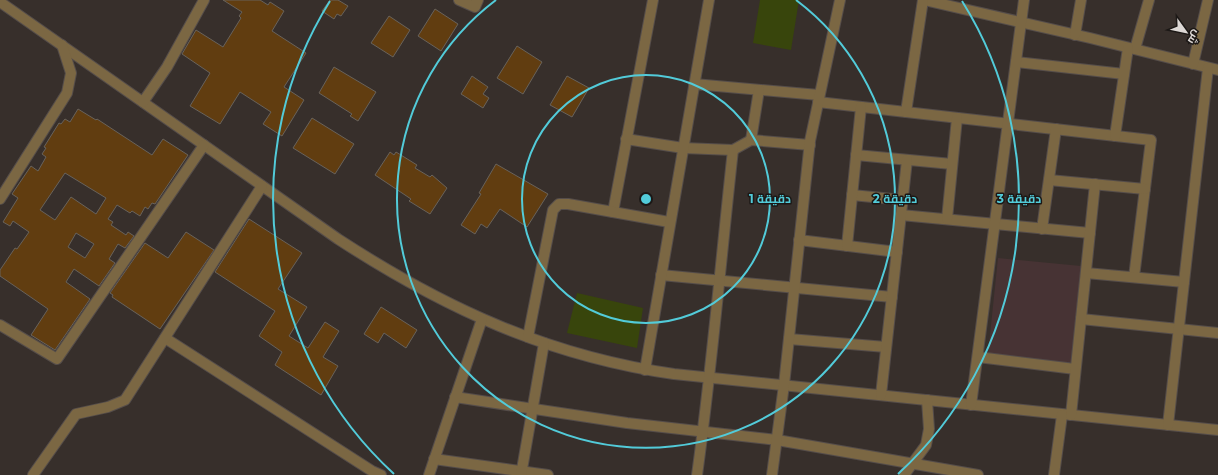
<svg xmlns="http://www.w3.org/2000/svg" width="1218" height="475" viewBox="0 0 1218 475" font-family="Montserrat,Cairo,sans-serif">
	<rect width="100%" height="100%" fill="#372f2b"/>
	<!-- education -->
	<polygon fill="#473334" points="998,258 1081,266 1071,363 988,354"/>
	<!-- green -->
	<g fill="#38450c">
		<polygon points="760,0 799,0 791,50 753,43"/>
		<polygon points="577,293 643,308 637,348 567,333"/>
	</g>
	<!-- building -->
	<g fill="#613d10" stroke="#68625b" fill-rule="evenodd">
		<polygon points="223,0 260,0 268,5 270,2 284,11 272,31 306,53 284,87 304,100 282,136 263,124 271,112 240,92 220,124 190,106 210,73 182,54 196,30 223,47 241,18 239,16 242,12"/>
		<polygon points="330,0 338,0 348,6 341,16 337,14 334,19 322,11"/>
		<polygon points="435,9 458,24 441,51 418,36"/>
		<polygon points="389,16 410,30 393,57 371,43"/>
		<polygon points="517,46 542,62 523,94 497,78"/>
		<polygon points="334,67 376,92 358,121 350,116 352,114 319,93"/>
		<polygon points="472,76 488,87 483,94 489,98 483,108 461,94"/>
		<polygon points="567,76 589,88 572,117 550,105"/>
		<path d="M78,109L96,120L97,119L152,155L163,139L188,155L155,204L152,203L148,209L145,207L140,216L132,211L130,213L117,205L108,219L113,222L111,225L126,235L128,232L134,236L125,248L118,244L109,259L115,263L99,286L74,269L66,282L90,299L55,350L31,335L48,309L0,276V270L15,248L17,249L29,232L13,221L10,226L3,222L18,198L12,194L31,166L38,171L46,157L42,154L46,148L44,147L59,123L61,124L65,119L70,122ZM65,173L106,198L96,214L71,197L55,220L40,210ZM76,233L94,244L85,258L68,247Z"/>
		<polygon points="312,118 354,144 335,174 293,148"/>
		<polygon points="390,152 394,155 396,152 417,165 415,168 430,177 432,175 447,188 430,214 409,201 411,199 375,175"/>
		<polygon points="496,164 548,194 527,227 500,209 487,228 481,224 475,234 461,225 481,194 479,193"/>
		<polygon points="249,219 302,253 278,289 307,307 289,336 308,348 325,322 339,331 323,357 338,366 321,395 275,365 282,352 259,336 275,311 215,272"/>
		<polygon points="186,232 214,250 160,329 112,297 113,295 110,293 145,243 168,258"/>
		<polygon points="381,307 417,330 406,348 384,333 378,343 364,334"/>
	</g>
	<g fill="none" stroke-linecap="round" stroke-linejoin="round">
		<defs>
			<g id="minor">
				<polyline points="459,0 475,7 478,0"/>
				<polyline points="924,0 1090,38 1218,70"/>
				<path d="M0,2L338,239C444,308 548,356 674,374L1218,430"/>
				<polyline points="1075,35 1081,0"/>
				<polyline points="1135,49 1149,0"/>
				<polyline points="1016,62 1124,74"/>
				<polyline points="1193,64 1208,0"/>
				<polyline points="694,84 819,95"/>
				<polyline points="143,102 167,67 204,0"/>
				<polyline points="818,102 1151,140 1134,277"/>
				<polyline points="906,112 923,0"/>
				<polyline points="1115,136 1128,48"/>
				<polyline points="626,139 683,148 733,150 751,140 810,145"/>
				<polyline points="751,140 759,90"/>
				<polyline points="856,155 952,164"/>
				<polyline points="1049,180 1145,189"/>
				<polyline points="852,195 903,200"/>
				<polyline points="0,199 67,93 71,73 62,45"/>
				<polyline points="613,212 653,0"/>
				<polyline points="901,215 1090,233"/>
				<polyline points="947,219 957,118"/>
				<polyline points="1042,229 1056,129"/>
				<polyline points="799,240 897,252"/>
				<polyline points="847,246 861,107"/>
				<polyline points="1086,273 1184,282"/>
				<polyline points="661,275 892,297"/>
				<polyline points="1081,319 1218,333"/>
				<polyline points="0,325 57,359 204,145"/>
				<polyline points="528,337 553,210 559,204 568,204 669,222"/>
				<polyline points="165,338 372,471 381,475"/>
				<polyline points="789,339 886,347"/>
				<polyline points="978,357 1075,369"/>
				<polyline points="645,370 709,0"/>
				<polyline points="881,395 907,160"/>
				<polyline points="455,397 627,423 777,440 978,475"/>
				<polyline points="971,405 1024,0"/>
				<polyline points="1071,415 1095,184"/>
				<polyline points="1168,425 1208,68"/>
				<polyline points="434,459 548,475"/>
				<polyline points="33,475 76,414 108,407 125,400 262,186"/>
				<polyline points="429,475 482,319"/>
				<polyline points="521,475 544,343"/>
				<path d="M697,475C712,367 721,258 733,150"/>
				<polyline points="772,475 784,385 810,141 840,0"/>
				<polyline points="904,475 926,445 929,429 927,400"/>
				<polyline points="1054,475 1062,415"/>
			</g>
		</defs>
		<!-- minor casing -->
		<use href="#minor" stroke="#554d4a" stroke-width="12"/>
		<!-- minor -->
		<use href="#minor" stroke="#7b6743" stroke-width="10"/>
	</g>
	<!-- distance rings -->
	<g fill="none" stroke="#52cbd9" stroke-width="2">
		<circle cx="646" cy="199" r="124"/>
		<path d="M796 0A249 249 0 1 1 496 0"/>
		<path d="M394 474A373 373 0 0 1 330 1M962 1A373 373 0 0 1 898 474"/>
	</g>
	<circle cx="646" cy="199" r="6" fill="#52cbd9" stroke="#1c1816" stroke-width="2"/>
	<g font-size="12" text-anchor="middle" font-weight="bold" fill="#52cbd9" stroke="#1c1816" stroke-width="3" stroke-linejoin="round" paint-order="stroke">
		<text x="770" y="203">1 دقيقة</text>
		<text x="895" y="203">2 دقيقة</text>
		<text x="1019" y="203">3 دقيقة</text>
	</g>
	<!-- north arrow -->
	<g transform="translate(1186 32) rotate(123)" stroke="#1c1816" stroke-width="3" paint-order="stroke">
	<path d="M0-3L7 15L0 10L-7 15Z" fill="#ddd8d5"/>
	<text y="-6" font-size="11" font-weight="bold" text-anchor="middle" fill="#ddd8d5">ش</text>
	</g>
</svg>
